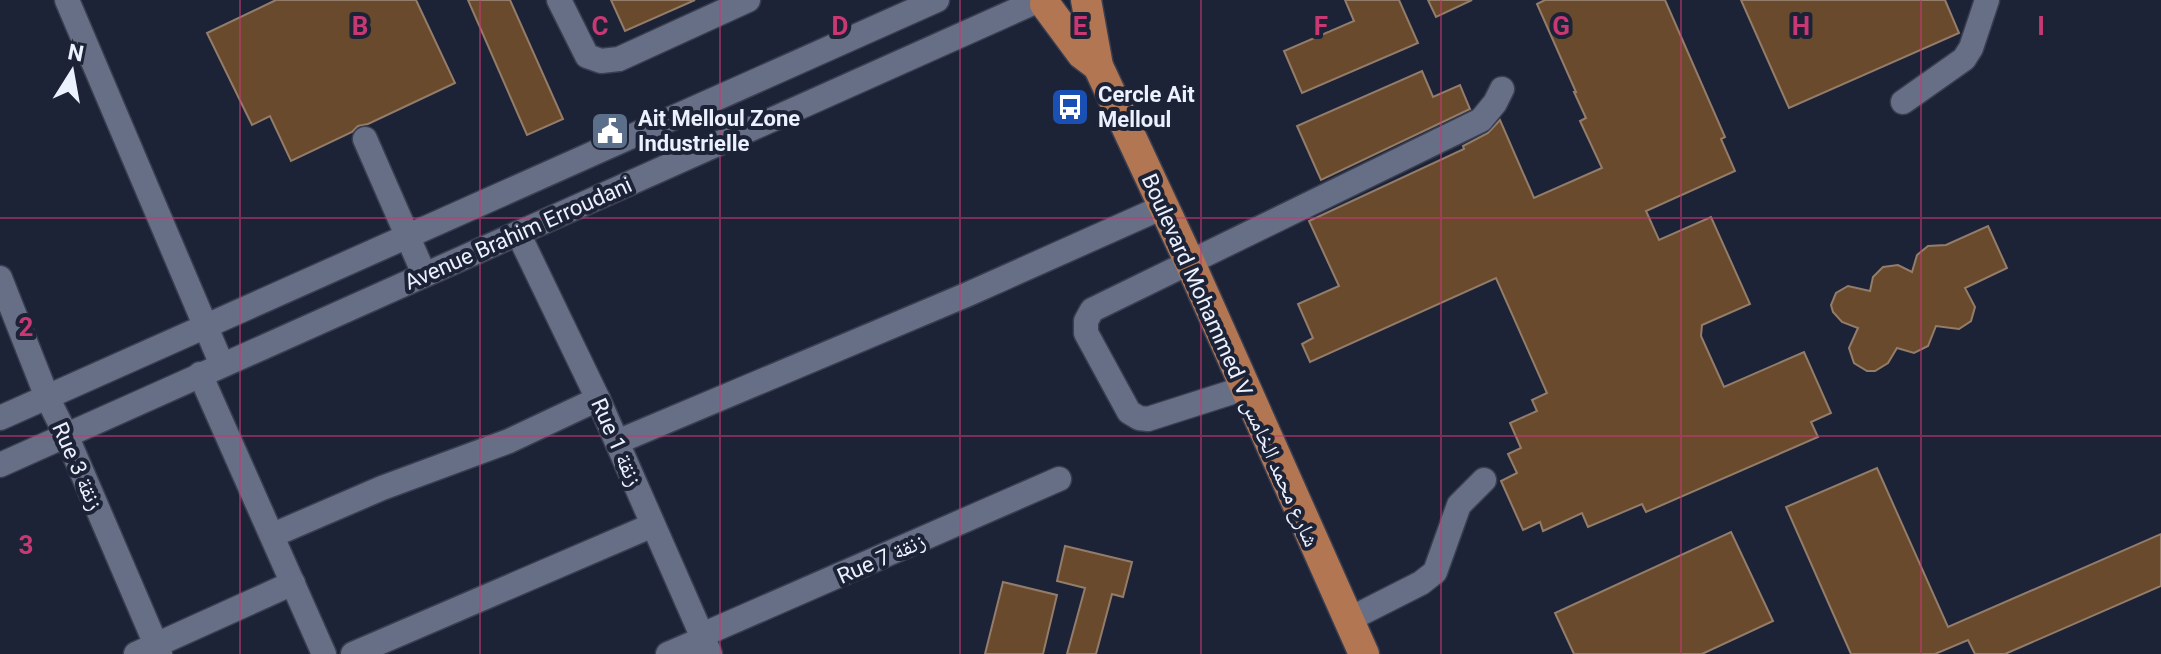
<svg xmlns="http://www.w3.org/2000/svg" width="2161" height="654" viewBox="0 0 2161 654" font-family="Roboto,'Noto Naskh Arabic',sans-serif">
	<rect width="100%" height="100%" fill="#1d2337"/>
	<!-- building -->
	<g fill="#6a4a2c" stroke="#937d6a" stroke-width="2">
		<polygon points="276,0 416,0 455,83 368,124 358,126 352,132 291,161 270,116 252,125 207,33"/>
		<polygon points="468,0 510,0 563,119 527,135"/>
		<polygon points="611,0 695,0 625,31"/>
		<polygon points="1345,0 1399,0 1418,43 1302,93 1284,51 1354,21"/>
		<polygon points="1428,0 1472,0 1436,17"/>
		<polygon points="1545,0 1665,0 1725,137 1721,139 1735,171 1646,211 1659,240 1711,217 1750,304 1702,325 1701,336 1724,387 1804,352 1831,413 1811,422 1818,437 1646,512 1642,504 1588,527 1582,513 1543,531 1540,522 1523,530 1501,481 1517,473 1508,454 1521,448 1510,423 1537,411 1532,400 1547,393 1496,278 1310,362 1302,344 1313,338 1298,304 1339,286 1309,221 1464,149 1463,146 1488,133 1500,120 1534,198 1602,168 1580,121 1586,118 1574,92 1576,92 1537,4"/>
		<polygon points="1741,0 1945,0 1959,33 1789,108"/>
		<polygon points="1422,71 1433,97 1460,85 1470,109 1321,180 1297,126"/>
		<polygon points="1988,226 2007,268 1965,288 1975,307 1971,321 1959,329 1936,326 1928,346 1914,353 1897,348 1888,363 1875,371 1867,371 1854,363 1849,348 1858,328 1842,322 1833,312 1831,305 1836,293 1848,286 1870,291 1873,277 1883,267 1898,265 1912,272 1917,255 1928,246 1946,245"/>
		<polygon points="1877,468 1948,627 2161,534 2161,586 2005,654 1975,654 1968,640 1935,654 1851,654 1786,507"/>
		<polygon points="1731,532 1773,621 1702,654 1574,654 1555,613"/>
		<polygon points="1065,546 1132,562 1123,597 1112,594 1096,654 1067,654 1085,588 1057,581"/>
		<polygon points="1003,582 1057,595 1043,654 985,654"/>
	</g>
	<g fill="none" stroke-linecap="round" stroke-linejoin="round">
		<defs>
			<g id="minor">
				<polyline points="67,0 222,365"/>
				<polyline points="559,0 587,56 601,61 619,59 748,0"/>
				<polyline points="1903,102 1964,59 1971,48 1987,0"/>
				<polyline points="365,139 424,274"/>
				<polyline points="518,233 598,399 710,654"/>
				<polyline points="0,278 47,397 66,435 160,654"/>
				<polyline points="200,374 324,654"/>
				<polyline points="1245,388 1148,419 1139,418 1129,412 1086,333 1086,321 1092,310 1481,120 1495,103 1502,89"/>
				<polyline points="0,418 937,0"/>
				<polyline points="617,442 966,295 1163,207"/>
				<polyline points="0,465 1037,1"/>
				<polyline points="273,535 382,488 509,441 598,399"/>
				<polyline points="1348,620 1421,583 1435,572 1459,505 1484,480"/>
				<polyline points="702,635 1059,479"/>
				<polyline points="136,654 293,583"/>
				<polyline points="353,654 653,525"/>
				<polyline points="668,654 703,639"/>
			</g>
			<g id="major">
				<polyline points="1086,0 1098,66 1190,263 1364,654"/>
				<polyline points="1045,4 1082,54 1098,66"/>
			</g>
		</defs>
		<!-- minor casing -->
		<use href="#minor" stroke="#393e50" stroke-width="27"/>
		<!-- major casing -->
		<use href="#major" stroke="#393e50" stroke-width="33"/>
		<!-- minor -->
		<use href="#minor" stroke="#676f87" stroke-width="24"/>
		<!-- major -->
		<use href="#major" stroke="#b27653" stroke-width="30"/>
	</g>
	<!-- grid -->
	<path fill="none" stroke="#c83974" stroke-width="2" stroke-opacity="0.55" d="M240,0V654M480,0V654M720,0V654M960,0V654M1201,0V654M1441,0V654M1681,0V654M1921,0V654M0,218H2161M0,436H2161"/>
	<!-- icons -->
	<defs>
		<symbol id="bus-square" viewBox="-11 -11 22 22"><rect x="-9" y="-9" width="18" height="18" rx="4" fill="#1a4fb4" stroke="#1d2337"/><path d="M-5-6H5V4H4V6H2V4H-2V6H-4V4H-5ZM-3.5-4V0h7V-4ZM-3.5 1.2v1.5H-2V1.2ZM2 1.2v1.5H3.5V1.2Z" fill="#fff"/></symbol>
		<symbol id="civic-square" viewBox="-11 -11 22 22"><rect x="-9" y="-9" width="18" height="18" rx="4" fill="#5c6f8a" stroke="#1d2337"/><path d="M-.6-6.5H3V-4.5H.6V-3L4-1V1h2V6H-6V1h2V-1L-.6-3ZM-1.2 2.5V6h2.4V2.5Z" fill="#fff"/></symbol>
	</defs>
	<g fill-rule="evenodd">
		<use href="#bus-square" x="1048" y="85" width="44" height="44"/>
		<use href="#civic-square" x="588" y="109" width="44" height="44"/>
	</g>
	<g text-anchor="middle" stroke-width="8" stroke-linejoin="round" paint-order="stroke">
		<!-- poi labels -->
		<g font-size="22" font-weight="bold" fill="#ecf1ff" stroke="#1d2337" text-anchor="start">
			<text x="1098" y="102">Cercle Ait<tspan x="1098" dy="25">Melloul</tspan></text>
			<text x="638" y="126">Ait Melloul Zone<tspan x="638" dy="25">Industrielle</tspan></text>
		</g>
		<!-- street labels -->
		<g font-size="22" fill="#ecf1ff" stroke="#1d2337">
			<text transform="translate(518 233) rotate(-24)" y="8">Avenue Brahim Erroudani</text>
			<text transform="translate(1231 360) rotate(66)" y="8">Boulevard Mohammed V شارع محمد الخامس</text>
			<text transform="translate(617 442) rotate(66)" y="8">Rue 1 زنقة</text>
			<text transform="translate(78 466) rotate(66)" y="8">Rue 3 زنقة</text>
			<text transform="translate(881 558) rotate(-24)" y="8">Rue 7 زنقة</text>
		</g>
	</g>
	<g font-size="26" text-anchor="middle" font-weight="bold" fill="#c83974" stroke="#1d2337" stroke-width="8" stroke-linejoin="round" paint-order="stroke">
		<text x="360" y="35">B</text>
		<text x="600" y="35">C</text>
		<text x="840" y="35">D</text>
		<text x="1080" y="35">E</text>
		<text x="1321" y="35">F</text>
		<text x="1561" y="35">G</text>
		<text x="1801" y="35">H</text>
		<text x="2041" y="35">I</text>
		<text x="26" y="336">2</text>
		<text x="26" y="554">3</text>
	</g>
	<!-- north arrow -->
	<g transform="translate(72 72) rotate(11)" stroke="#1d2337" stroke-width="6" paint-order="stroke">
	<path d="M0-6L14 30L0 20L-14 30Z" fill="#ecf1ff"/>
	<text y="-12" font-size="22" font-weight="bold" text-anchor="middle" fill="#ecf1ff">N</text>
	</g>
</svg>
